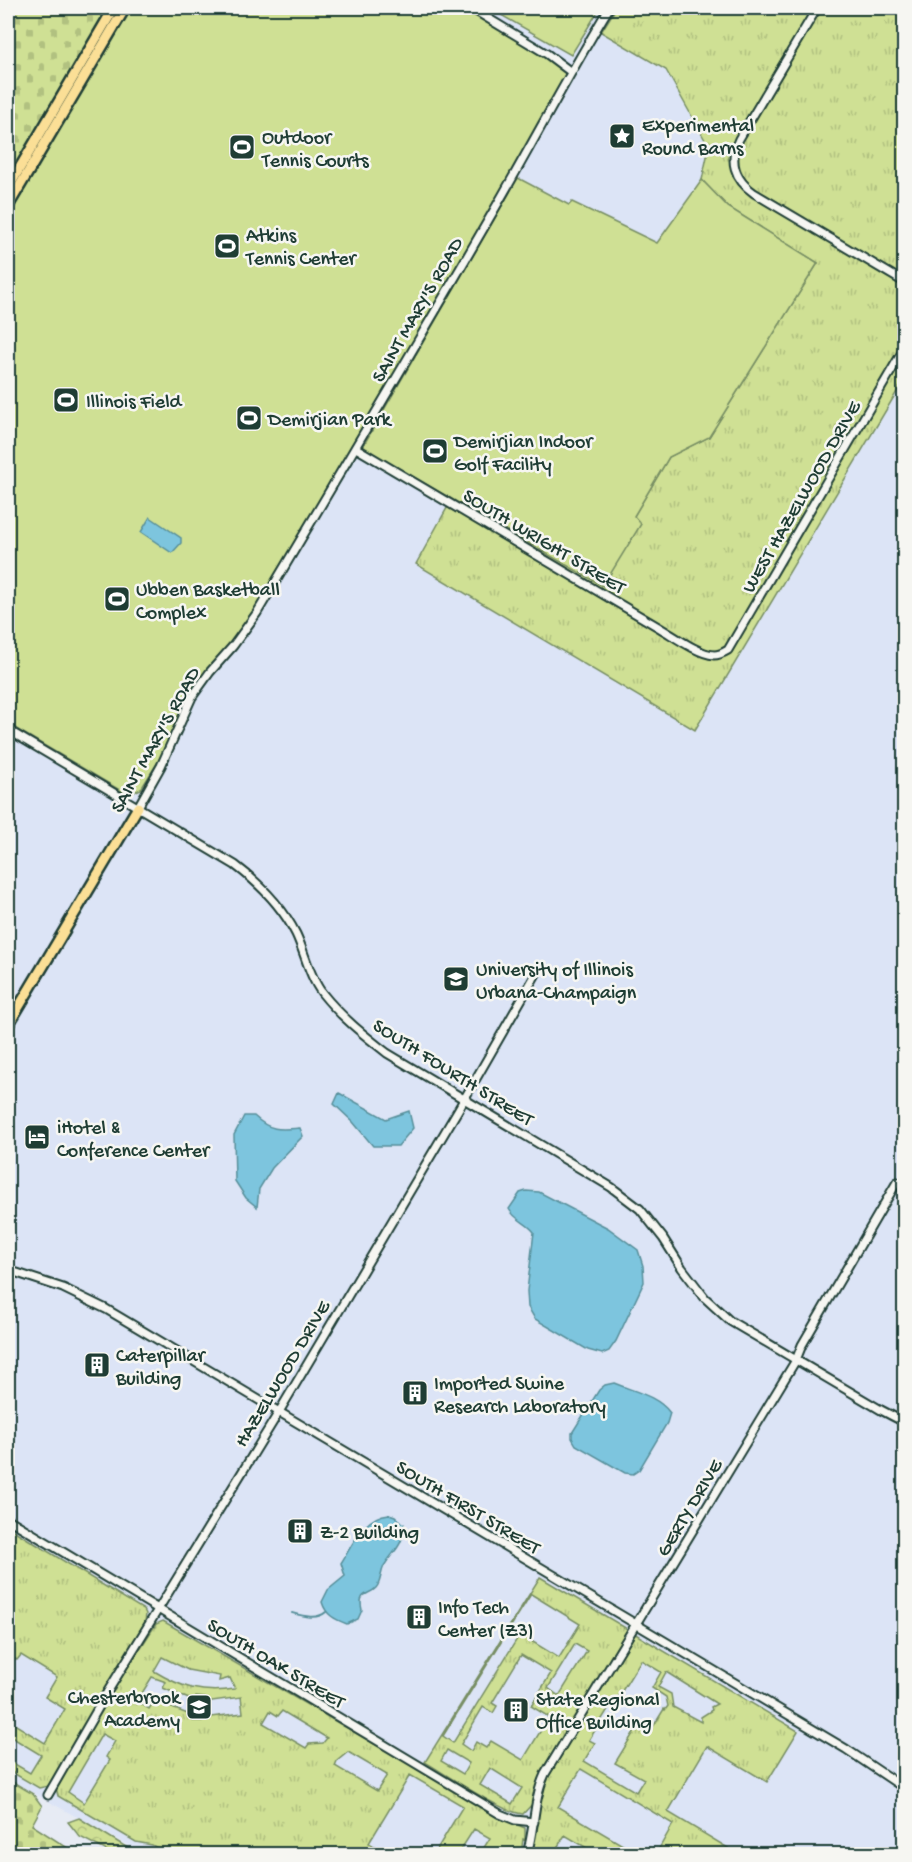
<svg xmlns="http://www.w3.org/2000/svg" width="912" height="1862" viewBox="0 0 912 1862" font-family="'Gochi Hand',sans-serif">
	<defs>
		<pattern id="grass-tufts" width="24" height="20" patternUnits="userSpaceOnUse" patternTransform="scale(1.5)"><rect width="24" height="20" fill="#cfe094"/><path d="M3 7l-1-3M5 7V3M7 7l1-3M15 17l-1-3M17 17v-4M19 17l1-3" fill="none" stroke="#b1c180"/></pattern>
		<pattern id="forest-crowns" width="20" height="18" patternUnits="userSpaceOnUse" patternTransform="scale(1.5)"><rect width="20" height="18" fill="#cfe094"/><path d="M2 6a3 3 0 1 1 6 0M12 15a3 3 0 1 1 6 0" fill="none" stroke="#b1c180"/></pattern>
		<pattern id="cemetery-stones" width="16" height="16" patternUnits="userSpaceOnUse" patternTransform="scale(1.5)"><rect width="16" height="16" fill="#cfe094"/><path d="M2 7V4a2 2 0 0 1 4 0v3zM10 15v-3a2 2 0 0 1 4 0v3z" fill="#b1c180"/></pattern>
	</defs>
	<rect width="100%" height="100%" fill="#e7ebf4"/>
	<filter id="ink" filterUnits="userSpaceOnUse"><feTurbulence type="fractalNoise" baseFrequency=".0167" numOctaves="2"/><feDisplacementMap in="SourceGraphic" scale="12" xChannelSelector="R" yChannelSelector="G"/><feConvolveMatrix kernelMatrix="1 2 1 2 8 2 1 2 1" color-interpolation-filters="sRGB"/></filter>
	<g filter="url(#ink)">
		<!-- built -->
		<polygon fill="#dce4f6" points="109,8 904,8 904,1854 144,1854 8,1779 8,180"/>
		<!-- grass -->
		<g fill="url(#grass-tufts)" stroke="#778e64" stroke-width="1.5" fill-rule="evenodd">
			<polygon points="616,8 904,8 904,380 695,730 416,564 452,499 634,516 669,457 709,437 818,263 728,207 702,180 709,147 666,70 601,32"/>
			<polygon points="8,1527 144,1610 146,1614 145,1622 51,1784 48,1786 39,1788 8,1770 8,1760 30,1773 41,1755 8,1735 8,1720 45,1743 65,1709 45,1697 57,1677 21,1655 17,1660 8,1655"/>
			<path d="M540,1577L798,1731L767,1782L707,1746L668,1812L738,1854H656L673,1824L581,1769L558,1807L638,1854H597L565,1835L553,1854H531C537,1839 541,1815 536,1800L523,1814C501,1812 447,1775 425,1762ZM531,1594L580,1624L559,1658L520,1634L453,1743L443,1736ZM575,1644L587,1651L559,1696L548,1688ZM521,1655L551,1673L531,1706L549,1717L523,1760L491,1741L486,1748L476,1742L471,1751L461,1744L483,1707L493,1713L497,1706L492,1703ZM641,1660L661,1672L652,1688L666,1697L668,1706L665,1710L664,1709L653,1727H644L639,1724L615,1763L644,1779L636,1792L584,1761L595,1743L589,1740L610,1706L617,1710L622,1702L617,1699ZM666,1672L717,1704L711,1707L712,1710L701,1717V1722L673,1707L671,1694L658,1687ZM447,1750L469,1763L463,1774L441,1761ZM490,1768L522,1788L512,1804L480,1785Z"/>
			<path d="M163,1621L505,1820L525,1828V1840L523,1839L521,1854H502L493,1850L490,1854H480L490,1838L474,1829L458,1854H434L463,1806L410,1775L369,1843L387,1854H167L152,1845L136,1842L58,1796L56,1788L101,1709L156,1624ZM162,1657L188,1670L220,1676L219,1681L230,1678L235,1689C202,1694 182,1688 154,1671ZM152,1677L166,1682L163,1688L196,1702V1697L205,1698V1702L241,1697L243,1713L203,1718L202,1721H193V1716L154,1701L149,1709L137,1701ZM270,1711L278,1716L282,1711L327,1738L323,1743L309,1744L306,1748L263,1723ZM102,1734L115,1741L106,1757L110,1760L84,1803L68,1792ZM348,1752L387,1775L377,1791L335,1766L337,1761Z"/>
		</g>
		<!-- forest -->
		<polygon fill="url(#forest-crowns)" stroke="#778e64" stroke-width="1.5" points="79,1818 134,1852 139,1854 113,1854 80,1837 68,1822"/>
		<!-- cemetery -->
		<g fill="url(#cemetery-stones)" stroke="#778e64" stroke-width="1.5">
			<polygon points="8,8 109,8 8,180"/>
			<polygon points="8,1779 33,1794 42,1806 32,1825 77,1854 8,1854"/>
		</g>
		<!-- park -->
		<g fill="#cfe094" stroke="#778e64" stroke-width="1.5">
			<polygon points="130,8 465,8 559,65 566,70 566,74 483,223 251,617 190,693 161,757 141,789 132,793 123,792 8,724 8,215"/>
			<polygon points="489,8 600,8 571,55"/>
			<polygon points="518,178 569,205 572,202 657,243 702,180 728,207 818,263 709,437 669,457 634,516 641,524 603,586 365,449 363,446"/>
		</g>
		<!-- water -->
		<g fill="#7dc5de" stroke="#578f9a" stroke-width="1.5">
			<polygon points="150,517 181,538 181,543 172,553 141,532"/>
			<polygon points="339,1093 386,1119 409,1111 413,1128 398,1146 373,1146 353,1122 334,1104"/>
			<path d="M244,1116H254C270,1131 279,1130 300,1128L303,1136L272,1168L259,1189L257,1207L246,1198L235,1181L234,1135Z"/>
			<path d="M526,1191L539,1192L608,1228L638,1250L643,1266L644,1282L616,1341L609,1351L602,1354L588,1350L535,1319L528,1307L527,1291L534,1232C527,1223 515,1220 509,1209L520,1193Z"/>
			<path d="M614,1383C633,1391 658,1396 670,1413L667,1423L639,1470L633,1474L625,1473L576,1445L572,1438V1433L599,1390L605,1385Z"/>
			<path d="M389,1514L395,1516L404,1524C403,1548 395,1548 384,1566C381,1572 381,1579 378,1585C372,1597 357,1589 362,1610L358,1619L347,1624C334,1619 326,1615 322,1602L328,1590L345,1576L341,1563C353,1544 364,1516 389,1514Z"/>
		</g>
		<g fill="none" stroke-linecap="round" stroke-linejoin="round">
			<!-- stream -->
			<path stroke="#578f9a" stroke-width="2" d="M292,1613C303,1616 317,1620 326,1612"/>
			<defs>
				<g id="minor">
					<polyline points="471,8 547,54 571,72"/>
					<path d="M817,8L739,139C729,160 734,179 754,193L904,282"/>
					<path d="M356,448L660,628C674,636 698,654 714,655C719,655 723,653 728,650L904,349"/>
					<path d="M8,730L235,865C259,883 282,906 296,934C305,953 309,976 322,993C341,1017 364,1035 387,1053L611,1187L640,1209L663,1238L682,1268L705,1298L730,1321L881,1410L904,1422"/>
					<path d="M138,807L161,766L192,697L210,672L233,646L257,613C338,477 418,342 497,205C535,139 570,72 609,8"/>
					<polyline points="8,1270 63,1288 106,1309 846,1749 904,1788"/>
					<polyline points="8,1519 500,1814 515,1820 534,1822"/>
					<polyline points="48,1795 108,1691 279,1412 458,1110 540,967"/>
					<path d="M527,1854C535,1828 533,1800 545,1774L796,1360L802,1345L897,1182"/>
				</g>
				<g id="major">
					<polyline points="8,188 114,8"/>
					<polyline points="8,206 125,8"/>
					<polyline points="8,1025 138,807"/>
				</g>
			</defs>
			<!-- minor casing -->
			<use href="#minor" stroke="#1f3d34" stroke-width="11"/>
			<!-- major casing -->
			<use href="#major" stroke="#1f3d34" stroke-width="14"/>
			<!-- minor -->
			<use href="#minor" stroke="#f6f6f2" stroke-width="7"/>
			<!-- major -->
			<use href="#major" stroke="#fbdf96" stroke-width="9"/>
		</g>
	</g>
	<!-- icons -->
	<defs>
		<symbol id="sight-square" viewBox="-11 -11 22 22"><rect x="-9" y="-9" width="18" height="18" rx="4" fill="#1f3d34" stroke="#f6f6f2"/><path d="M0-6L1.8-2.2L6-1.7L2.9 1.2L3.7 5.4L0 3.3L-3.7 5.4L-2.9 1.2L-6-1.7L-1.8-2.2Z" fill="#fff"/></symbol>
		<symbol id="stadium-square" viewBox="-11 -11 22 22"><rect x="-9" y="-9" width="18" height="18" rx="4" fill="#1f3d34" stroke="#f6f6f2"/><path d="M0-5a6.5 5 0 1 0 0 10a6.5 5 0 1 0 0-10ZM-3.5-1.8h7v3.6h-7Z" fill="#fff"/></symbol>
		<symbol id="university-square" viewBox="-11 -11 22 22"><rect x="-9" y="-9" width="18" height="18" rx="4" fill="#1f3d34" stroke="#f6f6f2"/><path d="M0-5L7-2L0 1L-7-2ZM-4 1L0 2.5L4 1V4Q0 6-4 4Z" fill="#fff"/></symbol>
		<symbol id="hotel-square" viewBox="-11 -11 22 22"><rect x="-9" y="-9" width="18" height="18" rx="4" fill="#1f3d34" stroke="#f6f6f2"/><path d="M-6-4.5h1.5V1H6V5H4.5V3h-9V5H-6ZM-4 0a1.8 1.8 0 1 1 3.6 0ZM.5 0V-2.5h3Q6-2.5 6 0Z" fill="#fff"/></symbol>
		<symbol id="building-square" viewBox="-11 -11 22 22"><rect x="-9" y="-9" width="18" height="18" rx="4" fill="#1f3d34" stroke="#f6f6f2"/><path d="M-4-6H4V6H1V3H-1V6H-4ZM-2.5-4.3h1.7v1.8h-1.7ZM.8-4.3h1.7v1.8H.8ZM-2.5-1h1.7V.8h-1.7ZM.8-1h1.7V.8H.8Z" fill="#fff"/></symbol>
		<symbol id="school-square" viewBox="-11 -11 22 22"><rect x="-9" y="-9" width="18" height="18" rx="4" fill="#1f3d34" stroke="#f6f6f2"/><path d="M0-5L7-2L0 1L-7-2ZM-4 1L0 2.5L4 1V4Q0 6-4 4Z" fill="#fff"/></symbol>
	</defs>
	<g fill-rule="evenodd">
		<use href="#sight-square" x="607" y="121" width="30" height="30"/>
		<use href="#stadium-square" x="227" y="132" width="30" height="30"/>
		<use href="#stadium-square" x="212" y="231" width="30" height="30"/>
		<use href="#stadium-square" x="51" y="385" width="30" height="30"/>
		<use href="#stadium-square" x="234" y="403" width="30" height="30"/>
		<use href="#stadium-square" x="420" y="436" width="30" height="30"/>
		<use href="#stadium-square" x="102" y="584" width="30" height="30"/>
		<use href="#university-square" x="441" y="964" width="30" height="30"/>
		<use href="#hotel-square" x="22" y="1122" width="30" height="30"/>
		<use href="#building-square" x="82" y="1350" width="30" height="30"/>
		<use href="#building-square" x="400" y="1378" width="30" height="30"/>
		<use href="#building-square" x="285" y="1516" width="30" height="30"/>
		<use href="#building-square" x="404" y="1602" width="30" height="30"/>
		<use href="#school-square" x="184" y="1692" width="30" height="30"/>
		<use href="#building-square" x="501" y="1695" width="30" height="30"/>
	</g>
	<g text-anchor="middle" stroke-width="5" stroke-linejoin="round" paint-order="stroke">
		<!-- poi labels -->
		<g font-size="20" fill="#1f3d34" stroke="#f6f6f2" text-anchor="start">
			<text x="642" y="131">Experimental<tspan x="642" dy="23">Round Barns</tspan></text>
			<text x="262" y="143">Outdoor<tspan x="262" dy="23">Tennis Courts</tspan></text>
			<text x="246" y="241">Atkins<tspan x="246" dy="23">Tennis Center</tspan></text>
			<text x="86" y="407">Illinois Field</text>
			<text x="268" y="425">Demirjian Park</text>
			<text x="454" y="447">Demirjian Indoor<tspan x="454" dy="23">Golf Facility</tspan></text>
			<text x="136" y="595">Ubben Basketball<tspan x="136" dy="23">Complex</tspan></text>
			<text x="476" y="975">University of Illinois<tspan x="476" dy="23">Urbana-Champaign</tspan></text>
			<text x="57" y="1133">iHotel &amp;<tspan x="57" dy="23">Conference Center</tspan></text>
			<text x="116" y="1361">Caterpillar<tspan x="116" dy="23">Building</tspan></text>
			<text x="434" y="1389">Imported Swine<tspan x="434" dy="23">Research Laboratory</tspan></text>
			<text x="320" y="1538">Z-2 Building</text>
			<text x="438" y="1613">Info Tech<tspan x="438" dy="23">Center (Z3)</tspan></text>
			<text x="180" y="1703" text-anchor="end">Chesterbrook<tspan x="180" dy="23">Academy</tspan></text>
			<text x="536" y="1705">State Regional<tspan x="536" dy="23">Office Building</tspan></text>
		</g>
		<!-- street labels -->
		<g font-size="20" fill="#1f3d34" stroke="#f6f6f2">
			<text transform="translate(416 309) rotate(-60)" y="7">SAINT MARY'S ROAD</text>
			<text transform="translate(800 496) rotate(-60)" y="7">WEST HAZELWOOD DRIVE</text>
			<text transform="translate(545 540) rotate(31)" y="7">SOUTH WRIGHT STREET</text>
			<text transform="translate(154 739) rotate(-61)" y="7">SAINT MARY'S ROAD</text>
			<text transform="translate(454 1071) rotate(32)" y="7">SOUTH FOURTH STREET</text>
			<text transform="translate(281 1373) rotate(-59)" y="7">HAZELWOOD DRIVE</text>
			<text transform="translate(469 1506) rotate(31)" y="7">SOUTH FIRST STREET</text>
			<text transform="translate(688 1507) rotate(-59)" y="7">GERTY DRIVE</text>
			<text transform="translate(277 1662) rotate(31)" y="7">SOUTH OAK STREET</text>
		</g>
	</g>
	<!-- margin -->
	<rect width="912" height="1862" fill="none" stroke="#f6f6f2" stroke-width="30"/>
	<rect x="15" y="15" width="882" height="1832" fill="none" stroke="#1f3d34" stroke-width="2" filter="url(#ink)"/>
</svg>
